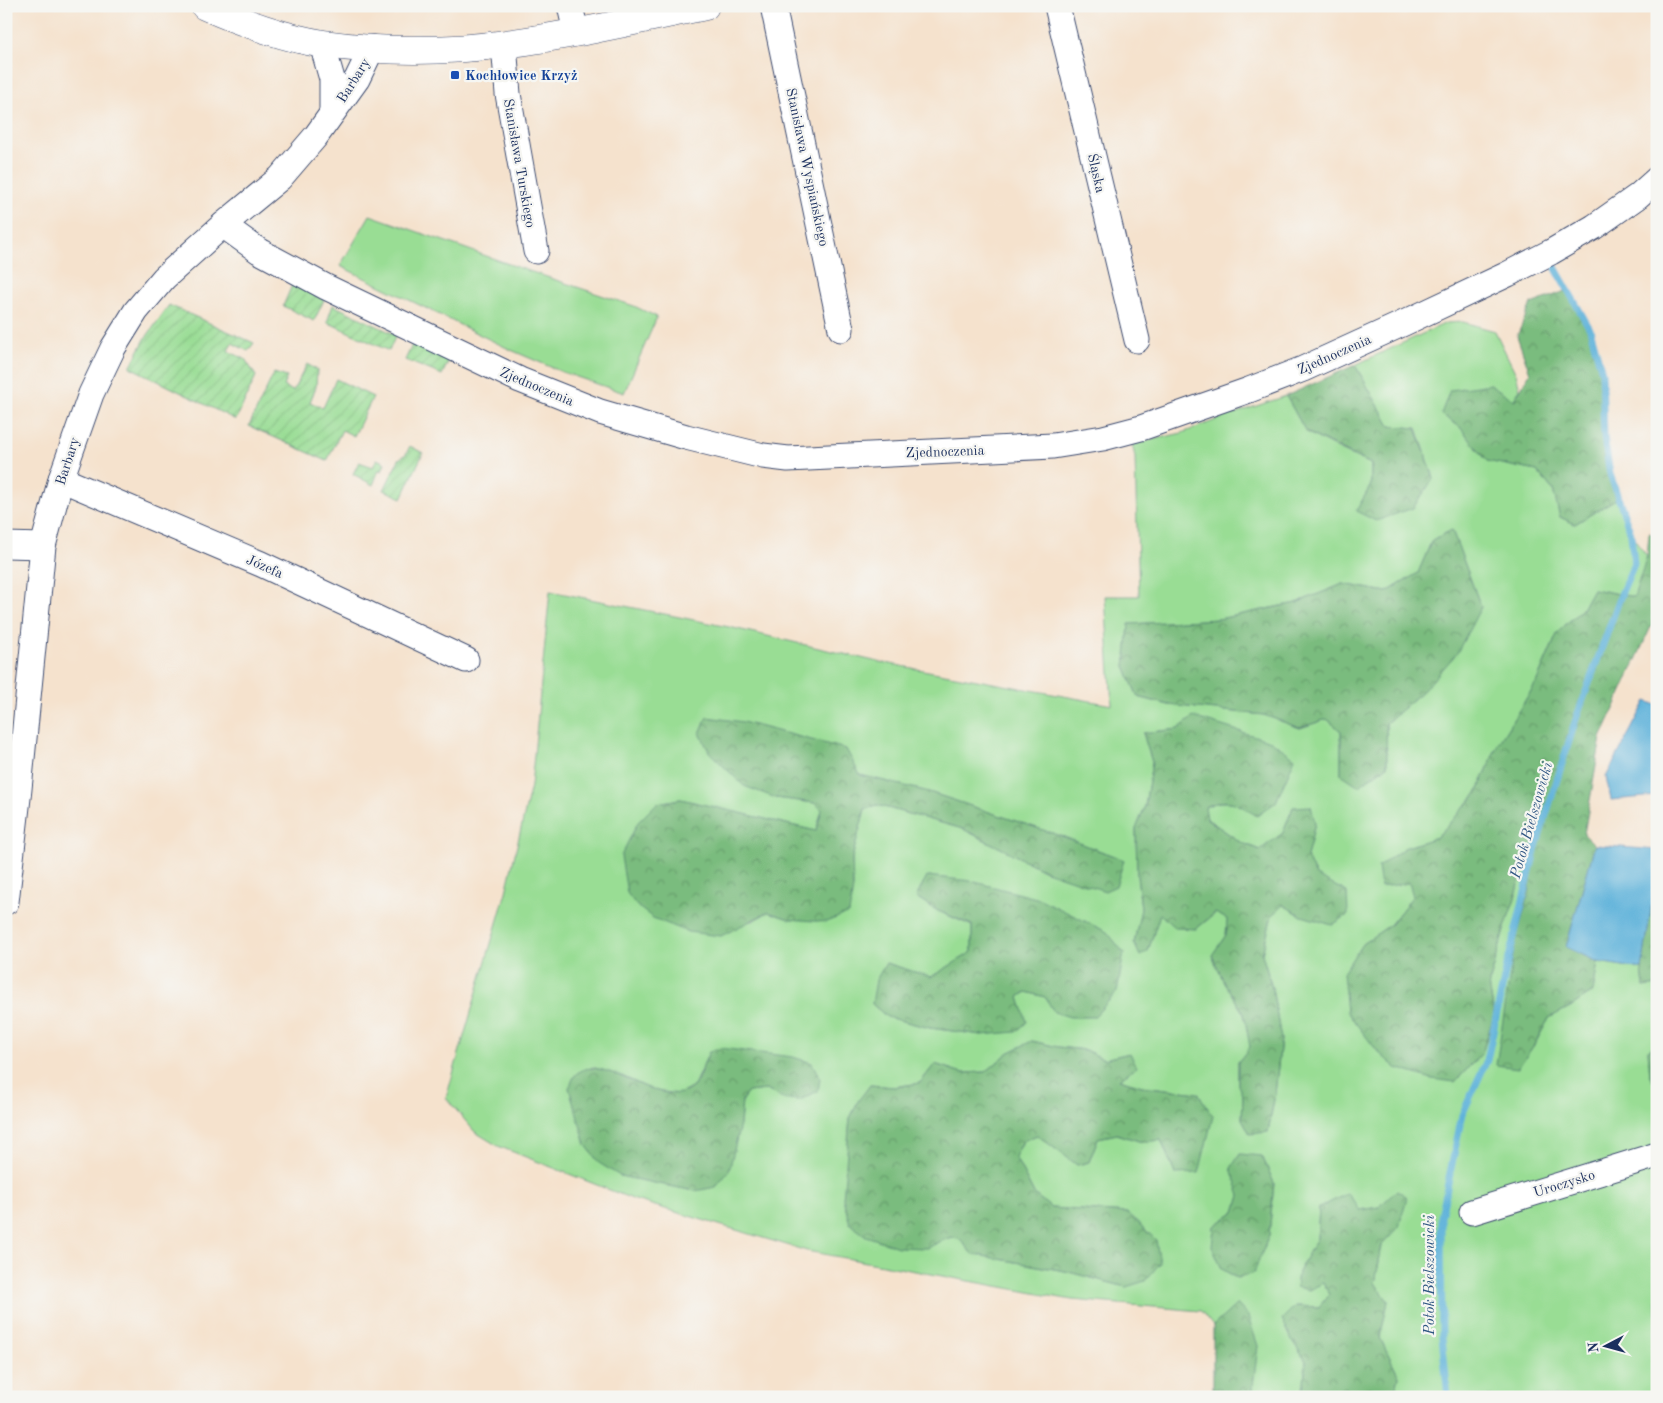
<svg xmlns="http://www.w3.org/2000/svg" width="1663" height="1403" viewBox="0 0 1663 1403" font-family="'Old Standard TT',serif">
	<defs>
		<pattern id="forest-crowns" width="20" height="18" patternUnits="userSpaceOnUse" patternTransform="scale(1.25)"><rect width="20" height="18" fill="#7abc7e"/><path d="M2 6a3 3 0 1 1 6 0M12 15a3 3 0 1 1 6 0" fill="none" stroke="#63996a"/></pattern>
		<pattern id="garden-furrows" width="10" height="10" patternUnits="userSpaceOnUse" patternTransform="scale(1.25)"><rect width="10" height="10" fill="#99dd94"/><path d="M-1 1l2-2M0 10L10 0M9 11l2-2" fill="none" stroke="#83be82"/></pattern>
	</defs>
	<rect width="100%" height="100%" fill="#f6f6f2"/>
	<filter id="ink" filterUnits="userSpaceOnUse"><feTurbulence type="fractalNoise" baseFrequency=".02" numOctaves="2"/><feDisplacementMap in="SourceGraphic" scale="10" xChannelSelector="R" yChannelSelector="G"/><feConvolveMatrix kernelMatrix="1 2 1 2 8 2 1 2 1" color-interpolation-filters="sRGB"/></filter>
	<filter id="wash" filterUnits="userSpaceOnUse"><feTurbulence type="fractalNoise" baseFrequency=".0096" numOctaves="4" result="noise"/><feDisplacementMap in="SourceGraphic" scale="20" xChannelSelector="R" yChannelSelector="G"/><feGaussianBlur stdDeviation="1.12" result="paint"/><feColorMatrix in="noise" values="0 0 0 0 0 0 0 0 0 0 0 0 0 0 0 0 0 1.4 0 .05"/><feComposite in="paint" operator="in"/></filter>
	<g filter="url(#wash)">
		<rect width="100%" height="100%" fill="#f5e2cd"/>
		<!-- green -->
		<g fill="#99dd94" stroke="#5a8679" fill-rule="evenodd">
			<polygon points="370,215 526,270 634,306 657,317 624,393 562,372 511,350 340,266"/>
			<path d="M1463,322L1495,331L1516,374L1520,389L1513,401L1441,414L1460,427L1487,461L1537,471L1553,490L1560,517L1575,524L1619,497L1631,534L1647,556L1634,597L1593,589L1582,609L1558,632L1536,683L1498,744L1477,793L1437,837L1404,848L1413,896L1390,925L1362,944L1455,1082L1482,1053L1494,1015L1489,984L1505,927L1518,889L1520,858L1536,847L1529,894L1518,1068L1536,1042L1549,1018L1570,1007L1593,992L1598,962L1642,969L1644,987L1657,985V1045L1648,1050L1650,1076L1657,1087V1397H1388L1394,1396L1399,1376L1380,1338L1388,1301L1375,1283L1382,1245L1399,1226L1379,1207L1360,1210L1319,1208L1317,1238L1298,1272L1323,1283L1330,1294L1319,1307L1295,1306L1293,1342L1306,1361L1304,1384L1300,1397H1254L1237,1305L1213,1326L1201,1311L1072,1300L807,1251L635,1200L498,1146L475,1132L446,1098L506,892L531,786L550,591L729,627L874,661L1112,705L1105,596H1139L1135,457L1132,444L1182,433L1224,417L1286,396L1306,432L1340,450L1371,464V485L1357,511L1434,478L1417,428L1390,426L1355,365L1446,323ZM1452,530L1481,607L1424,690L1386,723L1387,766L1341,774V731L1327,719L1300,728L1264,715L1169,705L1138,697L1125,667L1130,624L1219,619L1296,603L1343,584L1387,592L1418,573L1432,540ZM1178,729L1234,802H1217L1204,807L1207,819L1242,843L1260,850L1283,833L1293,807L1315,823L1307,857L1316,876L1302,916L1283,904L1272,915L1262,954L1272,988L1281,1039L1275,1094L1268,1132L1242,1119L1243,1097L1238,1084V1062L1251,1047L1244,1014L1224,982L1212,956L1226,935L1228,919L1216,913L1196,929L1160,913L1148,951L1134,943L1141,909L1137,875L1136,830L1145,806L1152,762L1143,733ZM860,775L929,792L1064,837L1124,860L1046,871L963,829L877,805L865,809L852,858L853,888L789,919L768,912L751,922L657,803L680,799L816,831L822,810L815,803L776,798ZM916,897L1117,992L1045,997L1027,992L1019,997L982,1035L930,1028L887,1017L872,1004L886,963L931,977L972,953V926L938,911ZM1032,1041L1058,1047L1085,1050L1104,1059L1130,1053L1119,1079L1142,1086L1198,1093L1175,1174L1161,1140L1142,1142L1117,1134L1098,1138L1089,1162L1078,1165L1037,1135L1023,1141L1015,1157L1034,1194L1051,1208L1128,1213L1126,1287L1065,1271L972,1254L961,1240L951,1237L926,1248L847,1156L850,1118L870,1085L894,1087L920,1083L935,1064L962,1073L986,1072L1008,1053ZM709,1052L785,1099L766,1090L748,1092L742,1100L740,1125L695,1191L620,1176L576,1109L569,1088L592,1067L622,1076L654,1091L680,1094L693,1087ZM1262,1156L1274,1183L1269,1235L1254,1272L1237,1278L1222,1269L1214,1226L1235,1212L1240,1196Z"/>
		</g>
		<!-- forest -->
		<g fill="url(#forest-crowns)" stroke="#4a766e">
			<polygon points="1568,290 1590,329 1602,372 1604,437 1610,474 1619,497 1575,524 1560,517 1553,490 1537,471 1487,461 1460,427 1441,414 1450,390 1490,384 1514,400 1530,373 1517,336 1531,304"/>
			<polygon points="1355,365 1390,426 1416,428 1434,478 1413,508 1376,521 1356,511 1371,485 1371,464 1306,432 1286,396"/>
			<polygon points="1452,530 1481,607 1457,653 1424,690 1386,723 1387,766 1359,786 1341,774 1341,731 1327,719 1300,728 1264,715 1169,705 1138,697 1125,667 1129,624 1219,619 1296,603 1343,584 1387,592 1418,573 1432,540"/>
			<polygon points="1649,533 1657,535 1657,613 1601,738 1584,834 1595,845 1566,947 1598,962 1593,992 1570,1007 1549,1018 1536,1042 1518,1068 1496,1065 1515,943 1529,894 1535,848 1520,858 1518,889 1505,927 1489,984 1494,1015 1482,1053 1455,1082 1432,1079 1396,1068 1378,1052 1347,1012 1343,973 1362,944 1390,925 1413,896 1409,883 1381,887 1378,867 1404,848 1437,837 1477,793 1498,744 1536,683 1558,632 1582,609 1593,589 1634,597 1647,556"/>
			<polygon points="707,717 743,722 846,749 860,775 929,792 1064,837 1124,860 1116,886 1105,891 1046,871 963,829 877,805 865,809 852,858 853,888 849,913 826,922 789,919 768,912 721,936 688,932 653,918 637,906 627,893 621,856 638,822 657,803 681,799 816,831 822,810 815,803 776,798 744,786 709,752 700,733"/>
			<path d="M1193,717L1271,741L1295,758L1276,802L1257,816C1236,803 1230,796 1205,807L1207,819L1242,843L1260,850L1283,833L1293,807L1311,806L1315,823L1307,857L1316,876L1347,892L1348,915L1332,925L1302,916L1283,905L1272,915L1262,954L1272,988L1281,1039L1275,1094L1268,1132L1250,1134L1242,1119L1243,1097L1238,1085V1062L1250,1047L1244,1014L1224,982L1212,955L1226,935L1227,919L1215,913L1196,929L1175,928L1160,914L1148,951L1140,956L1134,943L1141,909L1137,875L1136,829L1145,806L1152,762L1143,733L1178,729Z"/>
			<polygon points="1657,868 1657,985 1644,987 1642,969"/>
			<polygon points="927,876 971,881 1040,899 1107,932 1124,953 1117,992 1094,1017 1070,1017 1054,1012 1045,997 1026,992 1019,997 1027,1022 1016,1032 982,1035 930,1028 887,1017 872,1004 876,980 886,963 931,977 972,952 972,925 938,911 916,897"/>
			<polygon points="1032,1041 1058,1047 1085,1050 1104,1059 1130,1053 1137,1067 1119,1079 1142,1086 1198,1093 1213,1116 1199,1173 1175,1174 1161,1140 1142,1142 1117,1134 1098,1138 1089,1162 1077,1165 1037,1135 1023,1141 1015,1157 1034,1194 1051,1208 1128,1213 1156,1240 1160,1263 1145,1281 1126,1287 1065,1271 972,1254 961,1240 951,1237 926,1248 898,1247 866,1236 850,1224 843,1199 850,1118 858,1101 870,1085 894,1087 920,1083 935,1064 962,1073 986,1072 1008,1053"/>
			<polygon points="1657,1045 1657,1087 1650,1076 1648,1050"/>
			<path d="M720,1048L793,1057L812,1063L820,1078L818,1091L800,1100L785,1099L766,1090L748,1092L742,1100L740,1125L729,1171L716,1187L695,1191L654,1183L620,1176L599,1163L586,1145L569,1088C571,1084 573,1077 576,1074C600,1049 663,1114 693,1087C697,1083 706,1059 709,1052Z"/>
			<polygon points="1240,1154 1262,1156 1274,1183 1269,1235 1254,1273 1237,1278 1222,1269 1212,1247 1214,1226 1235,1212 1240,1196 1231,1168"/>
			<polygon points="1397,1190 1407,1197 1399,1227 1382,1245 1375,1283 1388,1301 1380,1338 1399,1376 1394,1396 1300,1397 1304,1384 1306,1361 1293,1342 1282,1319 1295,1306 1319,1307 1329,1294 1323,1283 1309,1290 1296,1287 1298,1272 1317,1238 1319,1208 1348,1193 1360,1210 1379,1207"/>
			<polygon points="1237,1304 1248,1316 1258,1346 1253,1386 1254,1397 1213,1397 1213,1326"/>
		</g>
		<!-- garden -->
		<g fill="url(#garden-furrows)" stroke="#5a8679">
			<polygon points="293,283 324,300 314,321 283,306"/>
			<polygon points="169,305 254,343 248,351 232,343 228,351 245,359 256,376 236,420 130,367 145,339"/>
			<polygon points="333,305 396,335 389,351 327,322"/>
			<polygon points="413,343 449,360 442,375 405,360"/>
			<polygon points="307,364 317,370 316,387 310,402 323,408 336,379 373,397 354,436 342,430 327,461 249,426 274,373 287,377 283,386 293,391"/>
			<polygon points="410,446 423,453 402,498 384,490 399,459 406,454"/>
			<polygon points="377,459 385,463 382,471 379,470 373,485 353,474 359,462 373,467"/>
		</g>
		<!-- water -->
		<g fill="#5eb2da" stroke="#3c709c">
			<polygon points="1646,701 1657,705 1657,796 1611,800 1606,777"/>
			<polygon points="1595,845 1657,850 1657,868 1642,969 1598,962 1566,947"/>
		</g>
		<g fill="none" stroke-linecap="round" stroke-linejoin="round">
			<!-- stream -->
			<polyline stroke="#5eb2da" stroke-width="7" points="1448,1397 1442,1337 1441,1217 1462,1115 1487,1060 1505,974 1536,847 1576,719 1622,592 1634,564 1631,534 1610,474 1604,437 1602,372 1590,329 1555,267"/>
		</g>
	</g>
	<g filter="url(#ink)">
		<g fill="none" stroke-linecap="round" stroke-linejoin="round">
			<defs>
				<g id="minor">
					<polyline points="570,6 576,32"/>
					<polyline points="773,6 841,329"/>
					<polyline points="1057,6 1137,340"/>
					<polyline points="322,44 332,79 332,112"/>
					<polyline points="504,44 508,94 536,251"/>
					<polyline points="223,225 259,251 326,287 520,380 600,412 686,437 763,456 788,459 1053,446 1103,438 1141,428 1249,390 1303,369 1404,323 1508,274 1551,252 1594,227 1638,196 1657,179"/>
					<polyline points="61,479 261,564 466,660"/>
					<polyline points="6,545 43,546"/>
					<polyline points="6,902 19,789 43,546 61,479 91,394 113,348 136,311 164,278 223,225 280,178 316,136 357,79 372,48"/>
					<polyline points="1472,1212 1657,1155"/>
				</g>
				<path id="tertiary" d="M205,6C238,21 288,39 324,44C381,52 447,52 505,44C572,35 639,20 705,6"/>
			</defs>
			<!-- minor casing -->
			<use href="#minor" stroke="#3c4a6f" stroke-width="27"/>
			<!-- tertiary casing -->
			<use href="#tertiary" stroke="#3c4a6f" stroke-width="29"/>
			<!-- minor -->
			<use href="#minor" stroke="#fff" stroke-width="25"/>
			<!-- tertiary -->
			<use href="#tertiary" stroke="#fff" stroke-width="28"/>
		</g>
	</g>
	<!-- markers -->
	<rect fill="#1a4fb4" stroke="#f6f6f2" stroke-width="2" x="450" y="70" width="10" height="10" rx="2.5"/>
	<g text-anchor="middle" stroke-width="4.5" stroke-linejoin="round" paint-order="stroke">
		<!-- transit labels -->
		<g font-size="14" font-weight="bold" fill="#164399" stroke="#f6f6f2" text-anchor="start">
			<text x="465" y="80">Kochłowice Krzyż</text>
		</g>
		<!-- street labels -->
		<g font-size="14" fill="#1b2f5e" stroke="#f6f6f2">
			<text transform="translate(353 80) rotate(-58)" y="5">Barbary</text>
			<text transform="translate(520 163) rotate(80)" y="5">Stanisława Turskiego</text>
			<text transform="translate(808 167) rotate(78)" y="5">Stanisława Wyspiańskiego</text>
			<text transform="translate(1097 173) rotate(77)" y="5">Śląska</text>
			<text transform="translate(1334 354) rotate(-24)" y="5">Zjednoczenia</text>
			<text transform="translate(537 386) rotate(23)" y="5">Zjednoczenia</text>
			<text transform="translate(945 451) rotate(-2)" y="5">Zjednoczenia</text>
			<text transform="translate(67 461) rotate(-72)" y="5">Barbary</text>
			<text transform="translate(265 566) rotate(24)" y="5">Józefa</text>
			<text transform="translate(1564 1183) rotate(-17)" y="5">Uroczysko</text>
		</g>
		<!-- water labels -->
		<g font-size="15" font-style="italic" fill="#2f5683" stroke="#f6f6f2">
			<text transform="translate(1531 820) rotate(-74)" y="5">Potok Bielszowicki</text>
			<text transform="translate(1429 1275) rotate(-90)" y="5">Potok Bielszowicki</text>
		</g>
	</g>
	<!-- margin -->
	<rect width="1663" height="1403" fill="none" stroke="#f6f6f2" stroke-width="25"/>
	<!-- north arrow -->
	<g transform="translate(1606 1346) rotate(264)" stroke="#f6f6f2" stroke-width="4" paint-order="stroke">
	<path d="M0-4L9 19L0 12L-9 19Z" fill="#1b2f5e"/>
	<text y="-8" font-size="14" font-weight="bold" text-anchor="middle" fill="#1b2f5e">N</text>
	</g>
</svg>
